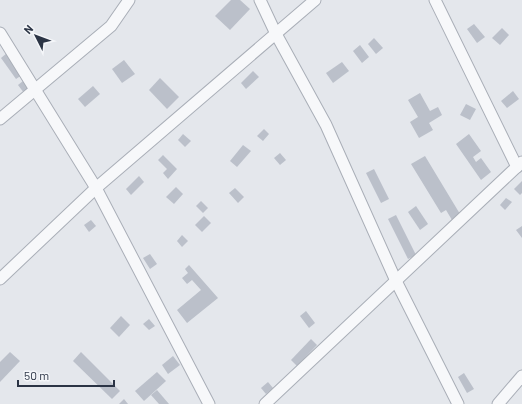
<svg xmlns="http://www.w3.org/2000/svg" width="522" height="404" viewBox="0 0 522 404" font-family="Barlow,sans-serif">
	<rect width="100%" height="100%" fill="#e4e7ec"/>
	<!-- building -->
	<g fill="#bbc0ca">
		<polygon points="231,0 240,0 250,9 230,30 215,16"/>
		<polygon points="474,24 485,37 477,43 467,29"/>
		<polygon points="502,28 509,35 500,45 492,38"/>
		<polygon points="374,38 383,48 376,54 368,44"/>
		<polygon points="360,45 369,57 362,63 353,51"/>
		<polygon points="7,53 22,75 16,79 1,58"/>
		<polygon points="124,60 135,74 122,83 112,69"/>
		<polygon points="342,62 349,71 333,83 326,73"/>
		<polygon points="253,71 259,77 246,89 241,83"/>
		<polygon points="160,78 179,97 167,109 149,90"/>
		<polygon points="23,81 30,88 24,93 18,85"/>
		<polygon points="93,86 100,94 85,107 78,99"/>
		<polygon points="513,91 519,99 507,108 501,101"/>
		<polygon points="420,93 430,111 438,107 442,115 429,123 433,130 419,138 410,122 418,117 408,100"/>
		<polygon points="466,104 476,109 470,120 460,115"/>
		<polygon points="264,129 269,134 263,141 257,136"/>
		<polygon points="183,134 191,141 185,147 178,140"/>
		<polygon points="469,134 481,151 473,157 476,162 481,158 491,172 481,180 456,144"/>
		<polygon points="243,145 251,151 237,167 230,161"/>
		<polygon points="280,153 286,160 280,165 274,158"/>
		<polygon points="163,155 177,169 168,179 163,173 167,169 158,160"/>
		<polygon points="425,156 460,214 452,220 446,210 441,213 411,164"/>
		<polygon points="374,169 389,199 381,203 366,173"/>
		<polygon points="139,176 144,182 131,195 126,189"/>
		<polygon points="522,181 522,193 520,195 514,189"/>
		<polygon points="176,187 183,194 174,204 166,197"/>
		<polygon points="235,188 244,197 238,203 229,193"/>
		<polygon points="506,198 512,202 505,210 500,205"/>
		<polygon points="201,201 208,208 203,213 196,206"/>
		<polygon points="416,206 428,224 420,230 408,212"/>
		<polygon points="396,215 416,255 408,259 388,219"/>
		<polygon points="204,216 211,223 202,232 195,225"/>
		<polygon points="91,220 96,226 89,232 84,225"/>
		<polygon points="522,226 522,238 516,230"/>
		<polygon points="182,235 188,241 182,247 177,241"/>
		<polygon points="150,254 157,264 150,269 143,258"/>
		<polygon points="189,265 218,298 187,323 177,310 201,290 192,280 187,284 182,278 188,273 185,269"/>
		<polygon points="306,311 315,323 309,328 300,316"/>
		<polygon points="121,316 130,325 119,337 110,328"/>
		<polygon points="149,319 155,326 149,330 143,324"/>
		<polygon points="311,339 317,345 297,366 291,360"/>
		<polygon points="10,352 20,361 0,382 0,362"/>
		<polygon points="81,352 120,391 112,399 73,361"/>
		<polygon points="173,356 180,365 168,374 162,365"/>
		<polygon points="157,372 166,381 144,401 135,391"/>
		<polygon points="464,373 474,389 467,393 458,377"/>
		<polygon points="268,382 273,388 266,394 261,388"/>
		<polygon points="157,390 169,404 159,404 151,395"/>
		<polygon points="124,399 128,404 119,404"/>
	</g>
	<g fill="none" stroke-linecap="round" stroke-linejoin="round">
		<defs>
			<g id="street">
				<polyline points="260,0 276,34 326,125 396,281 458,404"/>
				<polyline points="435,0 517,167"/>
				<polyline points="0,33 96,188 209,404"/>
				<polyline points="0,119 111,26 129,0"/>
				<polyline points="0,279 96,188 315,0"/>
				<polyline points="265,404 522,162"/>
				<polyline points="498,404 522,376"/>
			</g>
		</defs>
		<!-- street casing -->
		<use href="#street" stroke="#a9aeb7" stroke-width="13"/>
		<!-- street -->
		<use href="#street" stroke="#f7f8fa" stroke-width="11"/>
	</g>
	<!-- north arrow -->
	<g transform="translate(36 36) rotate(312)" stroke="#f4f6f9" stroke-width="3" paint-order="stroke">
	<path d="M0-3L7 15L0 10L-7 15Z" fill="#2b3445"/>
	<text y="-6" font-size="11" font-weight="bold" text-anchor="middle" fill="#2b3445">N</text>
	</g>
	<!-- scale -->
	<path d="M18 380v6h96v-6" fill="none" stroke="#2b3445" stroke-width="2"/>
	<text x="24" y="380" font-size="12" fill="#2b3445" stroke="#f4f6f9" stroke-width="3" paint-order="stroke">50 m</text>
</svg>
